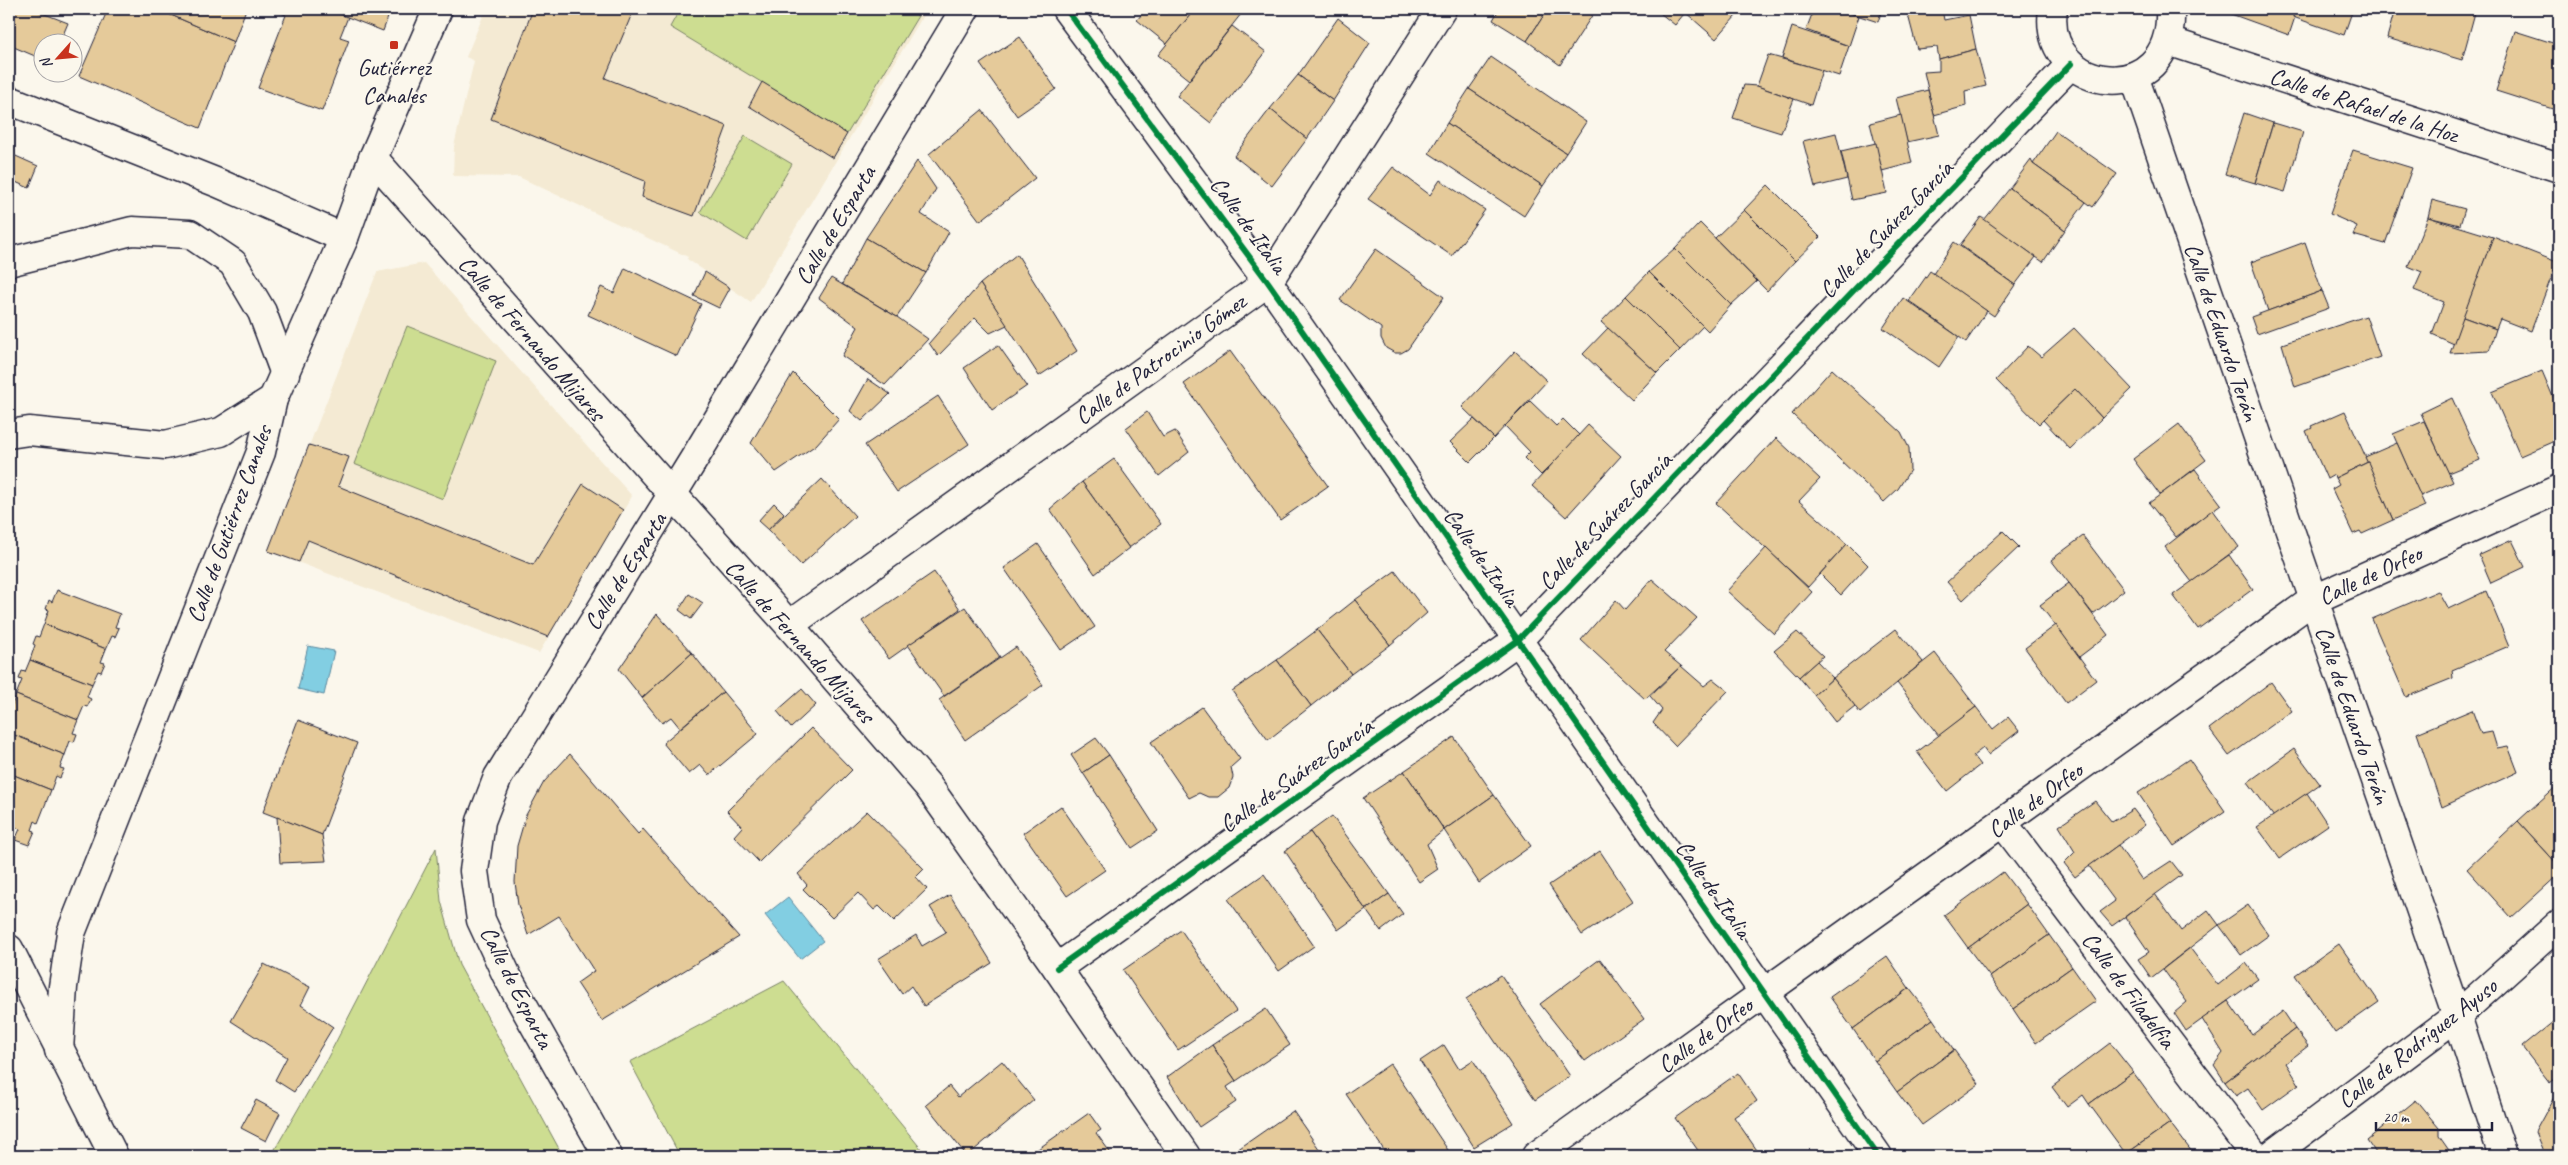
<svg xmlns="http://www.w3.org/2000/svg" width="2568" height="1165" viewBox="0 0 2568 1165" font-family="Caveat,sans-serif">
	<rect width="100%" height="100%" fill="#fbf7ec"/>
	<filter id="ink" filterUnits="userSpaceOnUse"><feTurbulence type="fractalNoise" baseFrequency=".02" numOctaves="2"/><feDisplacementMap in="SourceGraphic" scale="10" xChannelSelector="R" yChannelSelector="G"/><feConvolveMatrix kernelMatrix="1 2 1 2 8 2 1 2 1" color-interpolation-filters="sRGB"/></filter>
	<g filter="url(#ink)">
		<!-- built -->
		<g fill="#f4ead3">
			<polygon points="486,9 912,9 923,16 751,302 687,259 688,257 519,177 453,176 454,146 474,61 466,57"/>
			<polygon points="424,263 632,496 539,653 268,551 377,272"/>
		</g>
		<!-- green -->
		<g fill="#cddd91" stroke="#788066">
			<polygon points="680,9 907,9 918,16 847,134 670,27"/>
			<polygon points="745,136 792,164 747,241 700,212"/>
			<polygon points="407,326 496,361 443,499 354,464"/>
			<polygon points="436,848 441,901 459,965 563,1156 271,1156 327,1059"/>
			<polygon points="784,981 927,1156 680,1156 630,1062"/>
		</g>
		<!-- water -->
		<g fill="#82cee2" stroke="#5c899f">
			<polygon points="308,646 334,651 324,695 298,689"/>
			<polygon points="788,897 823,941 800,959 765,915"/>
		</g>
		<!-- building -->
		<g fill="#e5ca9a" stroke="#22223b">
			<polygon points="9,9 32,9 68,23 60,42 42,42 42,59 9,45"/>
			<polygon points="108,9 157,9 234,42 200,128 79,76"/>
			<polygon points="157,9 246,9 234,42"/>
			<polygon points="327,9 348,17 340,37 349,40 322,111 258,88 286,15 269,9"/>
			<polygon points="327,9 391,9 383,31"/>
			<polygon points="533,9 634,9 605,78 727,126 694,216 642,197 645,181 491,119"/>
			<polygon points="1146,9 1195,9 1167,44 1137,20"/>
			<polygon points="1195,9 1245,9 1189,80 1158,55"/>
			<polygon points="1499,9 1548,9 1527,41 1493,20"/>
			<polygon points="1548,9 1585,9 1593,14 1560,65 1527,41"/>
			<polygon points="1655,9 1688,9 1675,25"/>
			<polygon points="1688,9 1742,9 1716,39 1685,12"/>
			<polygon points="1814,9 1838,9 1859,16 1849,46 1806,30"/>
			<polygon points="1838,9 1882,9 1878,22"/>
			<polygon points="1915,9 1942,9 1944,20 1969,15 1976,49 1939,59 1937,47 1917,49 1907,11"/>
			<polygon points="2233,9 2296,9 2293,17 2295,17 2289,35 2231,14"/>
			<polygon points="2296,9 2353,9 2344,35 2293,17"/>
			<polygon points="2395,9 2476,9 2462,60 2387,38"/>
			<polygon points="1338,18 1370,43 1333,101 1298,75"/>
			<polygon points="1232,26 1266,52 1211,123 1177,96"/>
			<polygon points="1792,27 1849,46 1839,76 1782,58"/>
			<polygon points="2515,31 2559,45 2559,111 2496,91"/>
			<polygon points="1020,37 1056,89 1017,116 980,64"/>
			<polygon points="1976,49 1986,86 1965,91 1966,106 1934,115 1924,72 1939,71 1939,59"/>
			<polygon points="1768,55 1822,70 1811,105 1757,86"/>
			<polygon points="1491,57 1586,122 1566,153 1469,89"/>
			<polygon points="1298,75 1333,101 1307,139 1270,109"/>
			<polygon points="762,82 847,134 833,158 749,106"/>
			<polygon points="1744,85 1757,86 1794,99 1781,133 1733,118"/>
			<polygon points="1469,89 1566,153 1543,186 1447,123"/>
			<polygon points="1928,90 1939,135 1907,142 1896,98"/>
			<polygon points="1270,109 1307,139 1272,186 1234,156"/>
			<polygon points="982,110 1035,178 980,221 929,154"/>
			<polygon points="2244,113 2273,123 2255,183 2225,174"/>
			<polygon points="1901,115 1912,163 1882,171 1870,123"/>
			<polygon points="1447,123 1543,186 1524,216 1429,153"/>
			<polygon points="2273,123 2303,132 2285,192 2255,183"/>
			<polygon points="2056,131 2117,174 2093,207 2033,164"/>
			<polygon points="1836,133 1847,179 1815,187 1803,141"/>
			<polygon points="1876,143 1887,193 1852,200 1841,151"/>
			<polygon points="2353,150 2412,168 2385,244 2353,235 2357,226 2330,214"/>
			<polygon points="9,153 38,166 29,188 11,180 9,185"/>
			<polygon points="2031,160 2033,164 2086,202 2065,230 2010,188"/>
			<polygon points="917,161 936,189 921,214 949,232 926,273 866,238"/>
			<polygon points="1393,167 1430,195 1440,180 1485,210 1452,256 1368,199"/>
			<polygon points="1768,185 1820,237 1795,261 1744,210"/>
			<polygon points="2010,188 2065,230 2043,262 1984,220"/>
			<polygon points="2432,200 2465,209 2460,225 2428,217"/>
			<polygon points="1744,210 1795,261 1767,291 1715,238"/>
			<polygon points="1981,217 2036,257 2015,285 1960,245"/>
			<polygon points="2428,217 2493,237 2454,344 2432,334 2444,302 2414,290 2422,272 2408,266"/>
			<polygon points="1700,223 1757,281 1731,305 1675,249"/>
			<polygon points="2493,237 2557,262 2531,331 2500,319 2496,329 2463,317"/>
			<polygon points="866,238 926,273 897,317 842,284"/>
			<polygon points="1954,242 2015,285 1994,316 1933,274"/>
			<polygon points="2305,242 2322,291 2268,311 2251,262"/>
			<polygon points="1376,249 1444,297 1408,349 1401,353 1395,353 1386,348 1381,338 1381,328 1340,300"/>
			<polygon points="1675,249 1731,305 1708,331 1649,272"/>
			<polygon points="1017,254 1077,351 1039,376 980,284"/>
			<polygon points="625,268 701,304 677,356 588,315 601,287 614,293"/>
			<polygon points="1930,271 1987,311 1966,342 1909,301"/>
			<polygon points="705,272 730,288 719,308 694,296"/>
			<polygon points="1649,272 1703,326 1680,350 1626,296"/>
			<polygon points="831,278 897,317 928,339 885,385 842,356 858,327 819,298"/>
			<polygon points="980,284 1007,325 990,333 975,318 938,356 929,343"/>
			<polygon points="2322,291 2329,308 2257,334 2251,317"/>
			<polygon points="1626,296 1680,350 1657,373 1601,322"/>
			<polygon points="1903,298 1959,337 1939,367 1883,328"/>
			<polygon points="2366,316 2380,357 2295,387 2282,344"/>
			<polygon points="2463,317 2496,329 2489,351 2450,353"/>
			<polygon points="1608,328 1657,373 1632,400 1583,354"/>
			<polygon points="2074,328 2132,389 2102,418 2075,389 2039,424 1996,380 2028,346 2041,357"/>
			<polygon points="998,345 1027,386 992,410 964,368"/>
			<polygon points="1230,351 1328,486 1280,520 1184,384"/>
			<polygon points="1515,351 1547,381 1494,438 1462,407"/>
			<polygon points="1832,369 1901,432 1909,448 1910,470 1898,489 1884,502 1792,414"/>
			<polygon points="2542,371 2559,411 2559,439 2520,456 2492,392"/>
			<polygon points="793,373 839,419 816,445 776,472 751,443"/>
			<polygon points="868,379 890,394 862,421 850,411"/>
			<polygon points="2075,389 2102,418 2070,449 2043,420"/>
			<polygon points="938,396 969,444 897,492 865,445"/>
			<polygon points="2452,398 2480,460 2448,473 2421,413"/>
			<polygon points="1530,401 1556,426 1563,419 1580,436 1541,475 1524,458 1530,452 1505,426"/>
			<polygon points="2345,411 2368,462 2335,478 2334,475 2327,479 2306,431 2312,428 2311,426"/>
			<polygon points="1147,412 1163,437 1175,431 1189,452 1159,476 1126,428"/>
			<polygon points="1474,419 1494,438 1470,462 1450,442"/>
			<polygon points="2424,421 2453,482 2420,496 2393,434"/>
			<polygon points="2179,424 2206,460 2160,495 2133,459"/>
			<polygon points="1588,425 1621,456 1566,517 1532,486"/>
			<polygon points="1776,438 1820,479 1799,501 1847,544 1808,587 1716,503"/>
			<polygon points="2397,443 2425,506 2393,520 2365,457"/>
			<polygon points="309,445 349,457 338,486 533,565 583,484 623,510 548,637 308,540 299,562 268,551"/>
			<polygon points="1114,459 1161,524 1129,548 1082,482"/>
			<polygon points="2368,462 2393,520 2362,534 2360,531 2353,534 2332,489 2339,485 2335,478"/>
			<polygon points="2195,469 2221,504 2176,537 2149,503"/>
			<polygon points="822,479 855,516 801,565 768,530"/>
			<polygon points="1082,482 1129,548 1095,574 1050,509"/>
			<polygon points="774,503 784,513 768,530 758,521"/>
			<polygon points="2212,510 2239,547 2192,582 2165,547"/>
			<polygon points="2003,531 2019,547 1963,600 1947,582"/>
			<polygon points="2083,536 2124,590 2093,614 2051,560"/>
			<polygon points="2512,540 2525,567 2491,583 2479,555"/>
			<polygon points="1038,544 1095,627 1061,650 1004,568"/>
			<polygon points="1847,544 1868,565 1841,595 1820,574"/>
			<polygon points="1766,548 1812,592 1774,634 1727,591"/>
			<polygon points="2229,555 2253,589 2198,629 2173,595"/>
			<polygon points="1395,571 1427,613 1390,645 1355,600"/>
			<polygon points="934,572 960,609 889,659 862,621"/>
			<polygon points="1652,579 1697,618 1664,652 1681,666 1645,699 1581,640 1616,600 1625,610"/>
			<polygon points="2069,583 2108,635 2079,657 2040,605"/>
			<polygon points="57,590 120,614 115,627 119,628 115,637 112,636 106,649 44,624 49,610 46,609 49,600 52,602"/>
			<polygon points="2438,591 2448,609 2486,591 2509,646 2452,670 2453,678 2406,697 2372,619"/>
			<polygon points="689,594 703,603 691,619 679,610"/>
			<polygon points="1355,600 1390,645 1351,674 1317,630"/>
			<polygon points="965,607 1000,657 944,696 908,645"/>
			<polygon points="657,614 692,653 642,698 619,669"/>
			<polygon points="44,624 106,649 101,662 105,663 101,672 98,671 92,684 30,660 35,645 33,644 36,636 39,637"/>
			<polygon points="2056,625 2096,680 2066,703 2025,648"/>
			<polygon points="1896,629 1923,662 1860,713 1833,678"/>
			<polygon points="1317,630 1351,674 1311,706 1277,660"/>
			<polygon points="1797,632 1823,656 1799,677 1774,651"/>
			<polygon points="1016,647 1043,685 965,740 939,700"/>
			<polygon points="692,653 723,692 680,728 671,717 662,723 642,698"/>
			<polygon points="1935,653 1976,707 1939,736 1897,683"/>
			<polygon points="30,660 92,684 87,697 91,699 87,707 84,706 78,720 16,695 22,680 19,679 22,671 25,672"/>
			<polygon points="1277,660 1311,706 1268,740 1232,691"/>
			<polygon points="1817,661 1833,678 1814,695 1799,677"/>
			<polygon points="1681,666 1704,686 1713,679 1728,691 1675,746 1653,723 1662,710 1650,696"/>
			<polygon points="1833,678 1855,706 1835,722 1814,695"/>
			<polygon points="2271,682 2292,711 2229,756 2209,729"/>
			<polygon points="802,689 816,705 791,728 777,711"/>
			<polygon points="723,692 758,734 709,775 700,765 689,774 663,743"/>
			<polygon points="16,695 78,720 73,733 77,734 74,742 70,741 65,755 9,733 9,706 11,707"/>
			<polygon points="1202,707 1240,759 1231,767 1233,777 1229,788 1218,797 1208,797 1199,793 1189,798 1151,742"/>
			<polygon points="1976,707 1993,729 2008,717 2019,731 1988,755 1983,748 1973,756 1980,765 1947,791 1917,752"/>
			<polygon points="2472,710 2481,734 2492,732 2497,748 2508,746 2518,772 2442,807 2417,733"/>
			<polygon points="298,720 357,743 322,835 263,812"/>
			<polygon points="811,728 852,770 759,862 734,836 742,827 727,811"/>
			<polygon points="9,733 65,755 60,768 64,769 60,778 56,776 51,790 9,773"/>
			<polygon points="1454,737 1494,795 1444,830 1404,771"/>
			<polygon points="1096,738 1109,755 1083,773 1071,755"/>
			<polygon points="2294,749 2320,784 2274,817 2248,782"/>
			<polygon points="570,754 638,834 643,829 739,937 602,1021 577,983 594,971 559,916 528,935 518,905 515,882 517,846 526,815 544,782"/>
			<polygon points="1109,755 1158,831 1132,848 1083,773"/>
			<polygon points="2189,759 2225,811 2174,846 2138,793"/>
			<polygon points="1404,771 1444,830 1427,844 1438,869 1419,882 1363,798"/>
			<polygon points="9,773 51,790 38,823 35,821 32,830 35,831 29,845 15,840 20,829 9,825 11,815 9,814"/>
			<polygon points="2559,784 2559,866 2518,821"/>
			<polygon points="2307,793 2328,825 2280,858 2257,827"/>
			<polygon points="1494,795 1531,846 1479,883 1444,830"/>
			<polygon points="2095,801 2112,822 2133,809 2145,825 2075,877 2064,863 2075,852 2059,826"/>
			<polygon points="1061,806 1105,870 1067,896 1023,833"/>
			<polygon points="867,811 924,869 916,877 927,889 894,921 879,906 874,910 858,893 832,918 803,889 807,885 798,874"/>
			<polygon points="1332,816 1389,894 1366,910 1310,832"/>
			<polygon points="277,817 322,835 326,861 280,863"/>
			<polygon points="2518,821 2559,866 2559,874 2511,918 2467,869"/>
			<polygon points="1310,832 1366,910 1338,930 1285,851"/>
			<polygon points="2118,845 2142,880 2171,861 2182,875 2112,926 2100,912 2115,901 2089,866"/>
			<polygon points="1600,851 1633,901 1582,935 1549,885"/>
			<polygon points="2003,872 2027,904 1968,948 1944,915"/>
			<polygon points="1264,874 1314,946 1279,971 1228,899"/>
			<polygon points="1389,894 1403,914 1381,931 1366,910"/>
			<polygon points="2155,894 2181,931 2208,910 2219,925 2151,978 2138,959 2149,952 2125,917"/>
			<polygon points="950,895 992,963 924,1006 911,986 902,994 878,959 916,935 922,946 946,932 930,907"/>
			<polygon points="2027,904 2049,935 1990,977 1968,948"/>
			<polygon points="2248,905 2269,935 2241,955 2219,925"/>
			<polygon points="1181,930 1236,1011 1178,1050 1123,970"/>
			<polygon points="2049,935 2072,967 2013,1009 1990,977"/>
			<polygon points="2339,944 2379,1002 2335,1033 2295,975"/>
			<polygon points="2190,948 2218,985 2246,963 2258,979 2186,1031 2174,1013 2187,1002 2163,969"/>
			<polygon points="1887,956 1909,988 1853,1029 1830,997"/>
			<polygon points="1600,959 1644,1019 1585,1061 1540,1004"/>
			<polygon points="264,964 310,987 301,1005 333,1027 294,1092 275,1080 287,1057 231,1021"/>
			<polygon points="2072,967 2096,1001 2036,1043 2013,1009"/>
			<polygon points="1501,975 1570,1076 1535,1100 1466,999"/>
			<polygon points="1909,988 1933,1019 1875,1061 1853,1029"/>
			<polygon points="2228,1001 2252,1035 2283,1011 2295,1029 2225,1082 2214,1065 2223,1053 2202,1019"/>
			<polygon points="1266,1009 1290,1045 1236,1081 1212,1045"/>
			<polygon points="2559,1017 2559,1076 2550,1083 2522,1047"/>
			<polygon points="1933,1019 1954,1050 1897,1092 1875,1061"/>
			<polygon points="2295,1029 2308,1046 2286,1063 2299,1084 2263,1110 2248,1088 2236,1096 2225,1082"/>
			<polygon points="2110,1043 2133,1072 2089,1104 2083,1095 2067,1107 2052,1087"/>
			<polygon points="1212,1045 1236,1081 1227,1087 1236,1102 1199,1127 1167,1077"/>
			<polygon points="1444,1045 1459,1069 1473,1060 1513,1123 1474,1147 1420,1061"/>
			<polygon points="1954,1050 1979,1084 1922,1125 1897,1092"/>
			<polygon points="1002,1061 1034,1100 967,1156 926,1105 949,1086 958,1097"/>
			<polygon points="1390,1064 1452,1156 1388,1156 1346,1094"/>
			<polygon points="2133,1072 2170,1123 2126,1154 2089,1104"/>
			<polygon points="1738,1073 1757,1101 1734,1117 1761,1156 1702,1156 1675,1118"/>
			<polygon points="2559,1088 2559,1142 2552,1156 2545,1156 2535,1132"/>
			<polygon points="256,1100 280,1113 266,1141 241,1128"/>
			<polygon points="2416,1100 2439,1128 2439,1136 2453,1156 2378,1156 2367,1140"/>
			<polygon points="1293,1111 1324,1156 1237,1156 1234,1152"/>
			<polygon points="1089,1113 1101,1130 1096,1133 1113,1156 1028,1156"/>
			<polygon points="2170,1123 2195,1156 2127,1156 2126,1154"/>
		</g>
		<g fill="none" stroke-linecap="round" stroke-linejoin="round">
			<defs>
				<g id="minor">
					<polyline points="1066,9 1268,282 1878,1156"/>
					<path d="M2053,9C2041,95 2175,111 2170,9"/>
					<polyline points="2168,41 2559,168"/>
					<polyline points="2134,76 2457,1016 2503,1156"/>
					<polyline points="9,100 218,183 344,238"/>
					<polyline points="373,158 789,625 928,786 1057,968 1186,1156"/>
					<polyline points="9,262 132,231 190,234 233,263 262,312 285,374"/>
					<polyline points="9,434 29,431 165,445 221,432 273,399"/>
					<polyline points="789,625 1268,282 1442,9"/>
					<polyline points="2003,823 2255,1156"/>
					<polyline points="9,949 114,1156"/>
					<polyline points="1057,968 1517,641 2071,64"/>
					<polyline points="59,1050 63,987 71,933 261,452 273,399 344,238 373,158 438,9"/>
					<polyline points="608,1156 507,976 481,920 474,871 481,821 498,777 694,459 965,9"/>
					<polyline points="1536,1156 2313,600 2559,489"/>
					<polyline points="2270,1156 2457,1016 2559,924"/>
				</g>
			</defs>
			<!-- minor casing -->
			<use href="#minor" stroke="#22223b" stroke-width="31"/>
			<!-- minor -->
			<use href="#minor" stroke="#fbf7ec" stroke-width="28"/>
			<defs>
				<g id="cycleway">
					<polyline points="1066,9 1268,282 1878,1156"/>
					<polyline points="1057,968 1517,641 2071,64"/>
				</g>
			</defs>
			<!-- cycleway casing -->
			<use href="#cycleway" stroke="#fbf7ec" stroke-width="9"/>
			<!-- cycleway -->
			<use href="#cycleway" stroke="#00873e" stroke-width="6"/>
		</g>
	</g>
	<!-- markers -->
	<rect fill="#c8321e" stroke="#fbf7ec" stroke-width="2" x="389" y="40" width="10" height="10" rx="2.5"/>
	<g text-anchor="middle" stroke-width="4" stroke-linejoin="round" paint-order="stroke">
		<!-- poi labels -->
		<g font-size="24" fill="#22223b" stroke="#fbf7ec">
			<text x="394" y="75">Gutiérrez<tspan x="394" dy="28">Canales</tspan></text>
		</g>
		<!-- street labels -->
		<g font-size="24" fill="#22223b" stroke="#fbf7ec">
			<text transform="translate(2364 105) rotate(18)" y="8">Calle de Rafael de la Hoz</text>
			<text transform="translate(835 225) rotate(-59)" y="8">Calle de Esparta</text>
			<text transform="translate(1249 225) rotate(54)" y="8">Calle de Italia</text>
			<text transform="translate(1886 229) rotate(-46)" y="8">Calle de Suárez García</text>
			<text transform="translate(2222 332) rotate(71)" y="8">Calle de Eduardo Terán</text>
			<text transform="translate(532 338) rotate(49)" y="8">Calle de Fernando Mijares</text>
			<text transform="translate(1160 359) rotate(-36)" y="8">Calle de Patrocinio Gómez</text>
			<text transform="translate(1605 521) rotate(-46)" y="8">Calle de Suárez García</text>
			<text transform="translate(229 524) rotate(-70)" y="8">Calle de Gutiérrez Canales</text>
			<text transform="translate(1482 557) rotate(55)" y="8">Calle de Italia</text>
			<text transform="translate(625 571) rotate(-58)" y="8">Calle de Esparta</text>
			<text transform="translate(2370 575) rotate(-25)" y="8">Calle de Orfeo</text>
			<text transform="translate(800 641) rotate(48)" y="8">Calle de Fernando Mijares</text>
			<text transform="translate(2353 715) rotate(71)" y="8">Calle de Eduardo Terán</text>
			<text transform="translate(1296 775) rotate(-35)" y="8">Calle de Suárez García</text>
			<text transform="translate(2035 800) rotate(-36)" y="8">Calle de Orfeo</text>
			<text transform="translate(1714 889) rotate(55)" y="8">Calle de Italia</text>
			<text transform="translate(517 987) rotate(63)" y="8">Calle de Esparta</text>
			<text transform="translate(2129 990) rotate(53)" y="8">Calle de Filadelfia</text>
			<text transform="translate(1705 1035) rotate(-36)" y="8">Calle de Orfeo</text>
			<text transform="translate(2417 1043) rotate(-38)" y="8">Calle de Rodríguez Ayuso</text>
		</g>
	</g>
	<!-- margin -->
	<rect width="2568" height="1165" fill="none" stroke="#fbf7ec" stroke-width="30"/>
	<rect x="15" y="15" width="2538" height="1135" fill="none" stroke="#22223b" stroke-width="2" filter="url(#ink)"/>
	<!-- north arrow -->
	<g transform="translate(58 58) rotate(243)"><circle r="24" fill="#fbf7ec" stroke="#a4a2a5"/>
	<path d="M0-4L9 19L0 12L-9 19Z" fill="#c8321e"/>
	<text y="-8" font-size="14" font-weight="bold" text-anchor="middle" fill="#22223b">N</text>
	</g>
	<!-- scale -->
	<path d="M2376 1122v8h116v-8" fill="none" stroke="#22223b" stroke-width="2.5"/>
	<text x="2383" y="1122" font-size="15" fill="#22223b" stroke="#fbf7ec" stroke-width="4" paint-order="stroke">20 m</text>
</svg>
